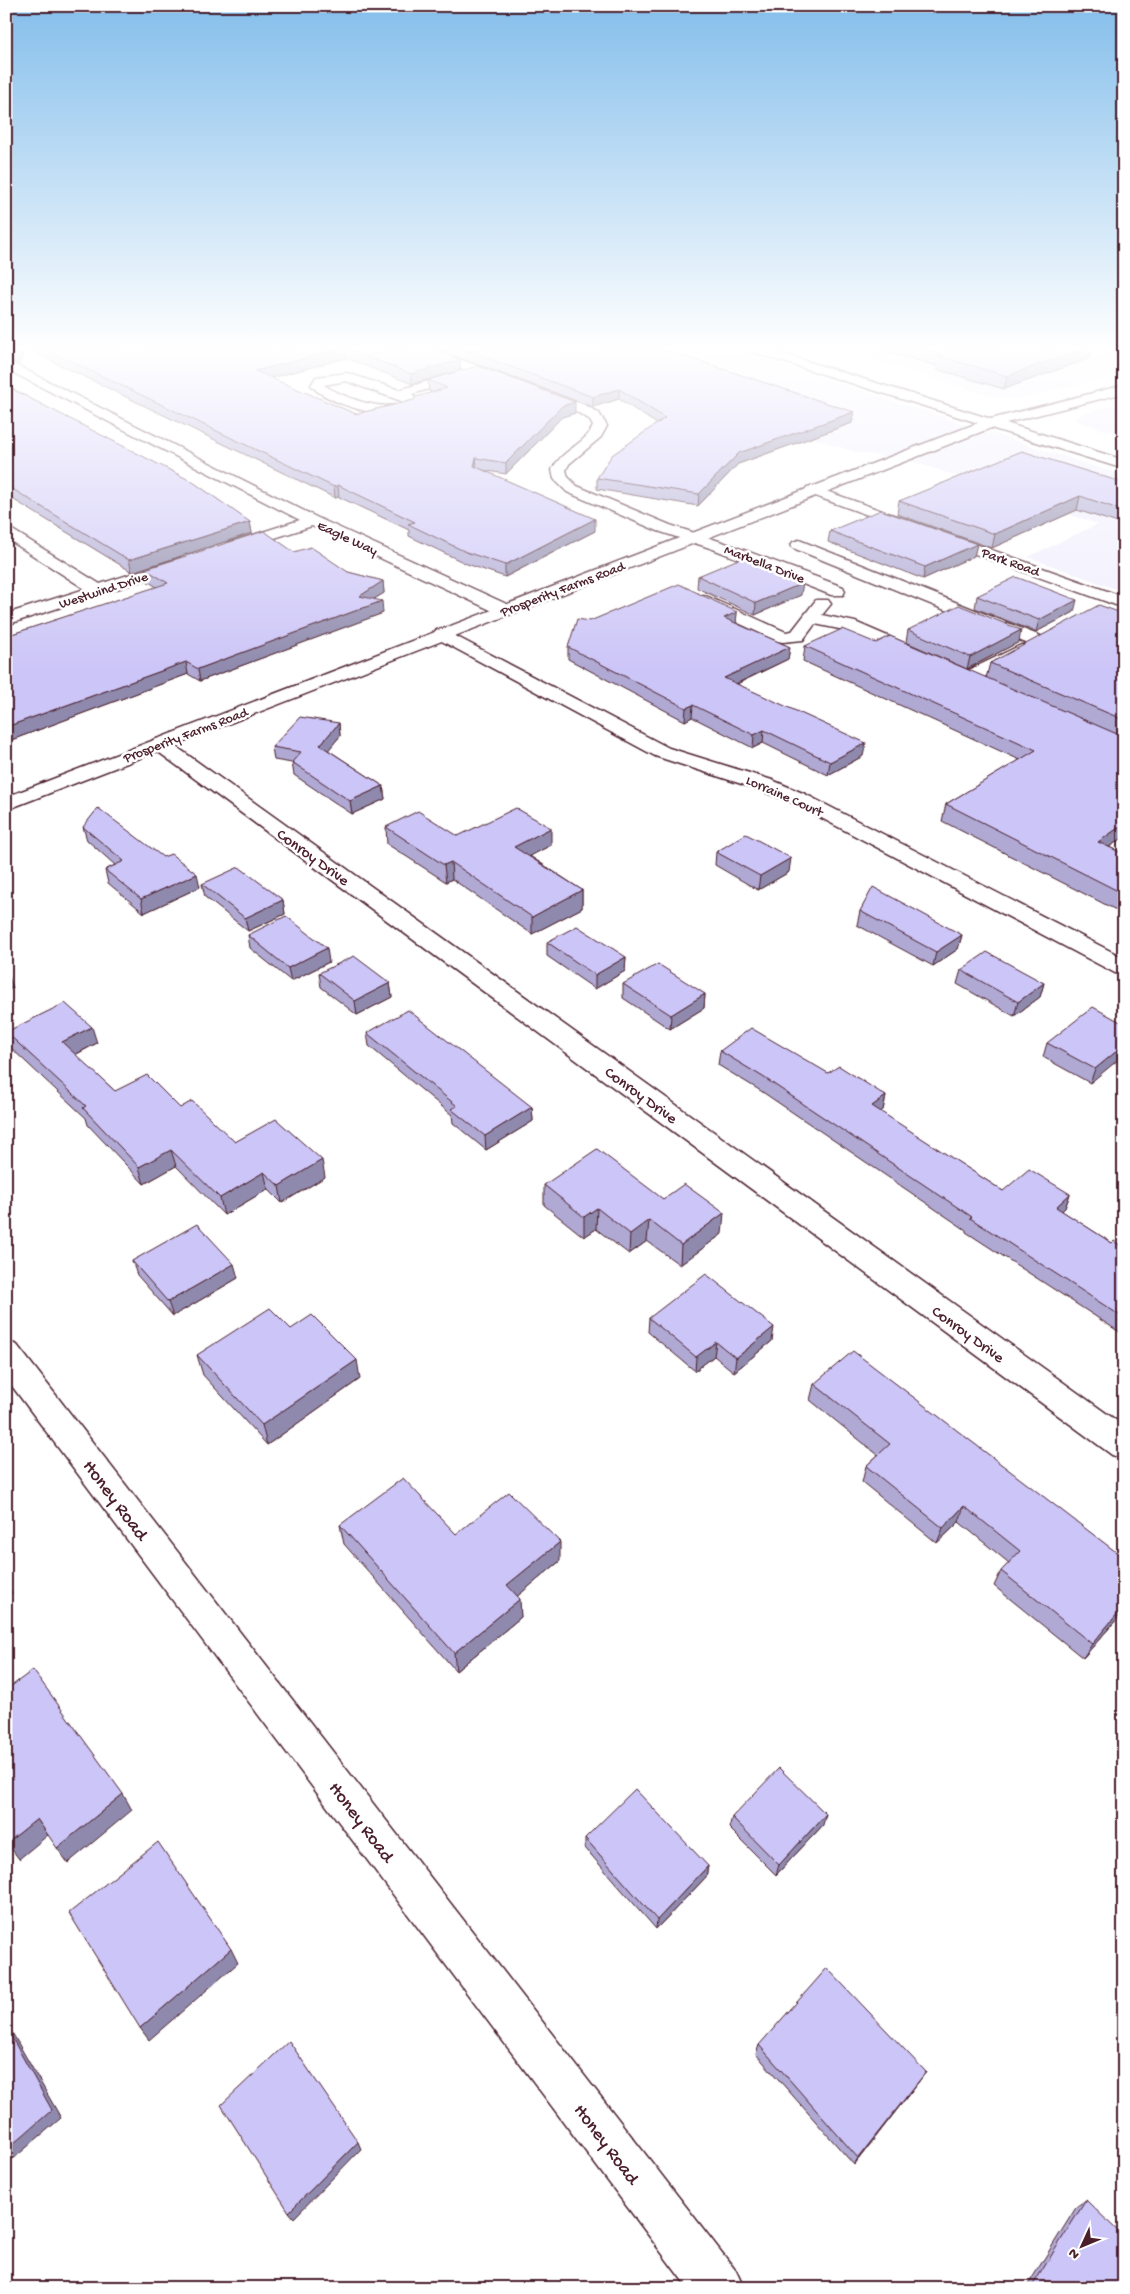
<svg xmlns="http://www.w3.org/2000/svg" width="1130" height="2294" viewBox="0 0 1130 2294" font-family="'Gochi Hand',sans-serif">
	<rect width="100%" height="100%" fill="#fff"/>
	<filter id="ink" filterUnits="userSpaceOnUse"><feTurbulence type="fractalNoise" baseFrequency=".02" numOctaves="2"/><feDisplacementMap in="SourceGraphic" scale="10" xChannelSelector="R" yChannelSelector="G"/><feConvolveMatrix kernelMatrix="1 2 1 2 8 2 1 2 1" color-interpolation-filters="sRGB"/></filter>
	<g filter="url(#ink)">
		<!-- built -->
		<g fill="#f0eefd">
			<polygon points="548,349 733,349 1124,476 1124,592 1028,557 1098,524 918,463 855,452"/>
			<polygon points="835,349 1083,349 1124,360 1124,374 1017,399 1000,398"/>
			<polygon points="1124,403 1124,436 1079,422 1074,419 1083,413"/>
		</g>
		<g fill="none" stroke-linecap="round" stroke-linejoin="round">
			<defs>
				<g id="street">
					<path d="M415,349H431L585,405L599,413L607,426L601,437L569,464L566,470L568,477L577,486L670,525L725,543L843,587L845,591L843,595H831L713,549L658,531L567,492L554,479L552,470C561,450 585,445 593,426L589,419L575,411L417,352Z"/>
					<polygon points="1106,349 1124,349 1124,356 1108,352"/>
					<polygon points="6,360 318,518 511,606 514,610 511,614 499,614 312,526 240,549 228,549 226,546 228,543 300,520 6,369"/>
					<path d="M465,370L471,374L469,377L412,394L418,402L414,409C405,411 396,414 387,414C367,414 322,400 311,385L316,377L347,373L399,390ZM346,381L404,402C384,413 342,397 324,385Z"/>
					<polygon points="812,486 1124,597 1124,608 807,493 805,490 807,487"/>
					<polygon points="6,526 100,584 181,558 189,563 187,566 6,625 6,614 85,589 6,538"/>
					<polygon points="799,540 1043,637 1046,641 1043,645 1031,645 793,548 791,545 793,542"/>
					<polygon points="704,595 786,632 792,631 816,600 828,600 831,604 822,615 855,622 922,651 925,655 922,659 910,659 844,630 815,624 803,640 783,642 777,641 698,604 696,600 698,596"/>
					<polygon points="442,629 669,748 772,780 805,794 1124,958 1124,975 1115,973 791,802 757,789 655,756 436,638 433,634 436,630"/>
					<polygon points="1021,645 1027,646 1030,650 1027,654 975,682 961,682 959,678 961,674"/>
					<polygon points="160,738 167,740 1124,1426 1124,1459 1112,1455 153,748 150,744 153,740"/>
					<polygon points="6,1341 17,1345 736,2271 744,2288 688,2288 6,1378"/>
				</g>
				<polygon id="secondary" points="750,349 768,349 991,419 1124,385 1124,393 1006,423 1124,460 1124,469 991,428 6,810 6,797 978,423 752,352"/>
			</defs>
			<!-- street casing -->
			<use href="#street" stroke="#4a1f2b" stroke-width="3"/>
			<!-- secondary casing -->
			<use href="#secondary" stroke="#4a1f2b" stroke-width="3"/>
			<!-- street -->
			<use href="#street" fill="#fff" fill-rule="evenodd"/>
			<!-- secondary -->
			<use href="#secondary" fill="#fff" fill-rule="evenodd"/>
		</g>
		<!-- wall -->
		<g fill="#afa9d4" stroke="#4a1f2b">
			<polygon points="6,349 26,349 19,364 6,359"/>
			<polygon points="27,349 662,349 852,423 738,464 698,506 597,489 597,478 657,424 619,399 593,407 436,349 460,360 460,370 412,384 346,358 271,378 356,414 414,400 432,392 429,391 428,380 575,413 562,417 506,474 482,470 595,531 505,577 467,564 409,536 409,530 339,497 335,498"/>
			<polygon points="878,349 1092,349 1090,358 1004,389 936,369 937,366"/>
			<polygon points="6,362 13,375 8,386 250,522 252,533 132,572 6,495"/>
			<polygon points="1124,483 1124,525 1077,510 992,548 897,514 899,501"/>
			<polygon points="830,531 977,544 974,556 923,579 828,542"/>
			<polygon points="294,552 348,572 383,581 384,593 374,599 383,613 200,681 188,674 6,742 6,636 157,587 147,581 145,569"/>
			<polygon points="698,576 801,595 755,615 697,588"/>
			<polygon points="977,596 1074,612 1036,632 975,608"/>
			<polygon points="737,612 736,623 790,647 788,659 737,684 863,756 828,775 763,743 753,748 692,717 685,721 568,659 568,647 590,621"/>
			<polygon points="1124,614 1124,837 1109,847 1124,854 1124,907 1118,911 942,821 946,804 1020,760 803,661 805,646 876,643 986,678 990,663"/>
			<polygon points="908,630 1019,642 967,669 906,642"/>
			<polygon points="339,723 340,736 328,750 383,786 385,799 352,814 294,775 292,763 274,760 272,747"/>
			<polygon points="83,827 200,887 144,913 108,883 105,870 115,865 87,840"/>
			<polygon points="386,827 458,836 551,845 530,856 582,890 582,908 532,934 452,879 446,882 387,844"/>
			<polygon points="716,852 789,872 758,890 715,865"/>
			<polygon points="202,884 283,900 285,914 248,931 205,897"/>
			<polygon points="860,911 962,935 958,949 933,966 857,925"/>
			<polygon points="248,935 329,962 291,981 250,948"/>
			<polygon points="547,942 626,957 625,971 595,989 547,956"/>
			<polygon points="961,970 1044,983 1040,997 1014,1016 957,984"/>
			<polygon points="319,973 390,983 392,997 357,1015 321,987"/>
			<polygon points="623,984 705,994 704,1008 670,1029 623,998"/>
			<polygon points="1124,1024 1090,1083 1043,1057 1047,1043"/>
			<polygon points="6,1032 97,1043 75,1055 115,1091 180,1108 235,1142 325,1177 282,1203 268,1189 224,1215 176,1166 144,1184 88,1125 86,1118 12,1049"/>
			<polygon points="367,1033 532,1107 533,1121 486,1150 453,1123 452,1115 369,1046"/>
			<polygon points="720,1051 828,1073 886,1096 883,1110 880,1112 1003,1191 1070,1194 1065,1208 1062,1211 1112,1243 1124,1248 1124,1335 966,1232 966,1230 761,1091 718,1065"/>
			<polygon points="544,1185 663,1199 722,1234 680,1265 647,1241 629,1254 596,1229 584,1237 544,1205"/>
			<polygon points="132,1261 238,1278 173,1316 137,1275"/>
			<polygon points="649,1318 772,1341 734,1372 714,1356 695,1371 648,1332"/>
			<polygon points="291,1329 360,1379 267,1445 203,1375 197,1355"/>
			<polygon points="814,1384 1124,1558 1124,1611 1083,1658 994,1586 1001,1571 1009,1563 959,1522 937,1543 862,1482 866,1466 878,1455 810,1400"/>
			<polygon points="340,1525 456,1534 560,1561 517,1596 521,1617 456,1671 344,1544"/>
			<polygon points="732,1817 823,1825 776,1875 729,1828"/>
			<polygon points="585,1838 708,1866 706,1877 656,1929 585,1848"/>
			<polygon points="759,2045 920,2080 854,2165 756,2054"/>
			<polygon points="1086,2200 1124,2288 1026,2288 1077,2206"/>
		</g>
		<!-- shaded-wall -->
		<g fill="#8f8aad" stroke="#4a1f2b">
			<polygon points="19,349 26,349 19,364 16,354"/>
			<polygon points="341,349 345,349 346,358 257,381 255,371"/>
			<polygon points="1083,349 1092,349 1090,358 1004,389 1007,376"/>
			<polygon points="460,360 460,370 412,384 411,374"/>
			<polygon points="11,365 13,375 6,389 6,374"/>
			<polygon points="619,389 619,399 593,407 593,397"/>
			<polygon points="575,402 575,413 562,417 506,474 506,463 562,406"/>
			<polygon points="854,412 852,423 738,464 698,506 699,494 739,453"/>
			<polygon points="476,458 477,469 474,466"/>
			<polygon points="338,485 339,497 335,498 334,487"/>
			<polygon points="1080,496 1077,510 992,548 995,534"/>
			<polygon points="595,519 595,531 505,577 505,565"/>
			<polygon points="250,522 252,533 132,572 129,560"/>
			<polygon points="977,544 974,556 923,579 925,567"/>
			<polygon points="383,581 384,593 361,607 360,596"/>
			<polygon points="803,583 801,595 755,615 756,603"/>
			<polygon points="1077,600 1074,612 1036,632 1039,620"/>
			<polygon points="382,601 383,613 200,681 198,669"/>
			<polygon points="737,612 736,624 724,618"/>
			<polygon points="1021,630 1019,642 967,669 970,657"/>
			<polygon points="790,647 788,659 723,690 724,678"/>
			<polygon points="186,662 188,674 6,742 6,727"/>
			<polygon points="693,705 692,717 685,721 686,708"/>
			<polygon points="339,723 340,736 322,758 320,745"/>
			<polygon points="764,730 763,743 753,748 754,735"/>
			<polygon points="866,743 863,756 828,775 830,762"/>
			<polygon points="383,786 385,799 352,814 350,801"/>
			<polygon points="1124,824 1124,837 1092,858 1098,842"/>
			<polygon points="551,828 551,845 515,864 514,847"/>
			<polygon points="791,858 789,872 758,890 760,876"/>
			<polygon points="451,862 452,879 446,882 444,865"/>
			<polygon points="197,874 200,887 144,913 141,899"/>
			<polygon points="582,890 582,908 532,934 532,917"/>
			<polygon points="1124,895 1124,907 1118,911"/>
			<polygon points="283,900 285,914 248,931 245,918"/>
			<polygon points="962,935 958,949 933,966 936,952"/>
			<polygon points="327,948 329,962 291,981 288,968"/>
			<polygon points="626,957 625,971 595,989 595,975"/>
			<polygon points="6,968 13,988 6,991"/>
			<polygon points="390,983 392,997 357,1015 355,1001"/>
			<polygon points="1044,983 1040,997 1014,1016 1018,1002"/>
			<polygon points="705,994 704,1008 670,1029 671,1015"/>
			<polygon points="92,1027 97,1043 67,1059 62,1042"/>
			<polygon points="1124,1045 1124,1055 1090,1083 1095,1069"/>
			<polygon points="886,1096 883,1110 869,1120 872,1106"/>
			<polygon points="532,1107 533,1121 486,1150 485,1136"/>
			<polygon points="171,1150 176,1166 144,1184 139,1167"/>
			<polygon points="322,1160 325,1177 282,1203 279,1186"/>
			<polygon points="264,1172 268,1189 224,1215 220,1198"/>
			<polygon points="1070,1194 1065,1208 1051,1221 1056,1207"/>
			<polygon points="597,1208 596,1229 584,1237 584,1217"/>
			<polygon points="724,1213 722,1234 680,1265 681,1245"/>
			<polygon points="649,1220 647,1241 629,1254 630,1234"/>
			<polygon points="234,1264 238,1278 173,1316 168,1302"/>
			<polygon points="774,1327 772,1341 734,1372 736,1358"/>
			<polygon points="716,1342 714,1356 695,1371 696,1357"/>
			<polygon points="357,1360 360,1379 267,1445 262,1425"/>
			<polygon points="964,1506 959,1522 937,1543 943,1528"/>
			<polygon points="560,1542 560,1561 508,1604 507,1585"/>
			<polygon points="6,1584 12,1593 6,1597"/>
			<polygon points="520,1599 521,1617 456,1671 454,1653"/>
			<polygon points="1124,1606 1124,1611 1083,1658 1092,1644"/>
			<polygon points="123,1794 132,1810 68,1863 57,1848"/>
			<polygon points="826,1814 823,1825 776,1875 779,1865"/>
			<polygon points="37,1819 48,1835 19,1859 7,1843"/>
			<polygon points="708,1866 706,1877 656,1929 657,1920"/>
			<polygon points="231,1949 238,1963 149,2040 140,2028"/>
			<polygon points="6,2022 61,2118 6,2165"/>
			<polygon points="926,2072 920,2080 854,2165 858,2158"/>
			<polygon points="358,2142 361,2149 294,2218 289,2212"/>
		</g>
		<!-- building -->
		<g fill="#ccc5f7" stroke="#4a1f2b">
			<polygon points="6,349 19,349 16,354 6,350"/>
			<polygon points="45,349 341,349 255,371 356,414 414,400 416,397 447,388 428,380 478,366 575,402 562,406 506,463 476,458 474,466 595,519 505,565 466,552 408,524 415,522 338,485 334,487"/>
			<polygon points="348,349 435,349 460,360 411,374"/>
			<polygon points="462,349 662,349 854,412 739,453 699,494 597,478 612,455 665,418 619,389 593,397"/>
			<polygon points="923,349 1083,349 1007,376 938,356 944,355"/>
			<polygon points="6,362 11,365 6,374"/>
			<polygon points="6,386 193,482 250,522 129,560 6,485"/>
			<polygon points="1022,451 1124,483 1124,511 1080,496 995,534 899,501"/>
			<polygon points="881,510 977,544 925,567 830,531"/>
			<polygon points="264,531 294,552 311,547 348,572 383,581 360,596 382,601 198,669 186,662 6,727 6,636 168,583 145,569"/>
			<polygon points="741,558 803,583 756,603 698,576"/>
			<polygon points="1016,577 1077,600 1039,620 977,596"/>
			<polygon points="679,584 737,612 724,618 790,647 724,678 866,743 830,762 764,730 754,735 693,705 686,708 568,647 577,619 590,621"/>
			<polygon points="959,605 1021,630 970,657 908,630"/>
			<polygon points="1099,605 1124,614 1124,720 990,663"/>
			<polygon points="842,629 876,643 890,636 1124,737 1124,824 1098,842 1124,854 1124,894 946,804 1036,750 805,646"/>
			<polygon points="300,717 339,723 320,745 383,786 350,801 292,762 301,752 272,747"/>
			<polygon points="98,808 163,857 171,854 197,874 141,899 105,870 124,861 83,827"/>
			<polygon points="516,808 551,828 514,847 582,890 532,917 451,862 444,865 386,827 418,811 458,836"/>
			<polygon points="746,834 791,858 760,876 716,852"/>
			<polygon points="239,867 283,900 245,918 202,884"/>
			<polygon points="873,887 962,935 936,952 860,911"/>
			<polygon points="286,916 327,948 288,968 248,935"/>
			<polygon points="577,926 626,957 595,975 547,942"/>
			<polygon points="987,952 1044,983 1018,1002 961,970"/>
			<polygon points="354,956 390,983 355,1001 319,973"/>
			<polygon points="658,964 705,994 671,1015 623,984"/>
			<polygon points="65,1003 92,1027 62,1042 115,1091 147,1075 180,1108 192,1101 235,1142 276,1119 322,1160 279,1186 264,1172 220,1198 171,1150 139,1167 83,1108 86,1106 6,1032"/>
			<polygon points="1093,1007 1124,1024 1124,1045 1095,1069 1047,1043"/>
			<polygon points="408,1010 532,1107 485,1136 451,1109 457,1106 367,1033"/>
			<polygon points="751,1028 828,1073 839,1066 886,1096 872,1106 1003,1191 1029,1169 1070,1194 1056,1207 1112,1243 1114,1241 1124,1248 1124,1318 970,1218 972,1217 763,1077 720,1051"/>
			<polygon points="597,1149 663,1199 684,1184 724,1213 681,1245 649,1220 630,1234 597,1208 584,1217 544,1185"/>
			<polygon points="197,1224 234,1264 168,1302 132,1261"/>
			<polygon points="706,1274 774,1327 736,1358 716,1342 696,1357 649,1318"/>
			<polygon points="270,1308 291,1329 312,1315 357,1360 262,1425 197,1355"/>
			<polygon points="853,1351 1124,1558 1124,1606 1092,1644 1001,1571 1020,1551 964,1506 943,1528 866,1466 890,1444 814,1384"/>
			<polygon points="403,1478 456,1534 509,1492 560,1542 507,1585 520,1599 454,1653 340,1525"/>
			<polygon points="33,1670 123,1794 57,1848 37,1819 7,1843 6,1842 6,1690"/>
			<polygon points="779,1768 826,1814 779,1865 732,1817"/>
			<polygon points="635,1789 708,1866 657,1920 585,1838"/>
			<polygon points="158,1842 231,1949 140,2028 69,1913"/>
			<polygon points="827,1968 926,2072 858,2158 759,2045"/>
			<polygon points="6,2027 52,2110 6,2150"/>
			<polygon points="289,2041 358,2142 289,2212 221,2105"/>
			<polygon points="1086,2200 1124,2237 1124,2288 1031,2288"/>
		</g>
	</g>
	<!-- sky -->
	<linearGradient id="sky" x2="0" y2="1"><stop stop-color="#84beeb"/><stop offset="0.52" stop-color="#fff"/><stop offset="1" stop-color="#fff" stop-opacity="0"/></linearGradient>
	<rect width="1130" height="670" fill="url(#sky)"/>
	<g text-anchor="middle" stroke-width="5" stroke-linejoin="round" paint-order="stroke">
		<!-- far-street labels -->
		<g font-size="14" fill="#4a1f2b" stroke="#fff">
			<text transform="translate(348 537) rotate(25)" y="5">Eagle Way</text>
			<text transform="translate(1011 561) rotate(20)" y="5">Park Road</text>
			<text transform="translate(765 563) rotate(21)" y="5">Marbella Drive</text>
			<text transform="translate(562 588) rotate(-21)" y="5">Prosperity Farms Road</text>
			<text transform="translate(103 589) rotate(-18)" y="5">Westwind Drive</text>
			<text transform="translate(185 734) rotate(-21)" y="5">Prosperity Farms Road</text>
			<text transform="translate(785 795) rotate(24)" y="5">Lorraine Court</text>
		</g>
		<!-- street labels -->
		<g font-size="16" fill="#4a1f2b" stroke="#fff">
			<text transform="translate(314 856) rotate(36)" y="6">Conroy Drive</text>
			<text transform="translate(642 1094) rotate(36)" y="6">Conroy Drive</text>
			<text transform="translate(969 1333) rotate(36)" y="6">Conroy Drive</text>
		</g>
		<!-- near-street labels -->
		<g font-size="19" fill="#4a1f2b" stroke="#fff">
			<text transform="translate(117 1499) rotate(53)" y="7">Honey Road</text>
			<text transform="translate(363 1821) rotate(53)" y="7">Honey Road</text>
			<text transform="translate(608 2143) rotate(53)" y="7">Honey Road</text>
		</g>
	</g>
	<!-- margin -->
	<rect width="1130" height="2294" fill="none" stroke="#fff" stroke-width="25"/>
	<rect x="12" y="12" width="1105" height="2269" fill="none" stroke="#4a1f2b" stroke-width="2" filter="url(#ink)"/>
	<!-- north arrow -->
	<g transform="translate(1082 2246) rotate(226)" stroke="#ffffff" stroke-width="4" paint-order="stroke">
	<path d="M0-4L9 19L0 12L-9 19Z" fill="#4a1f2b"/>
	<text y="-8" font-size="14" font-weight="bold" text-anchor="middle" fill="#4a1f2b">N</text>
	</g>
</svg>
